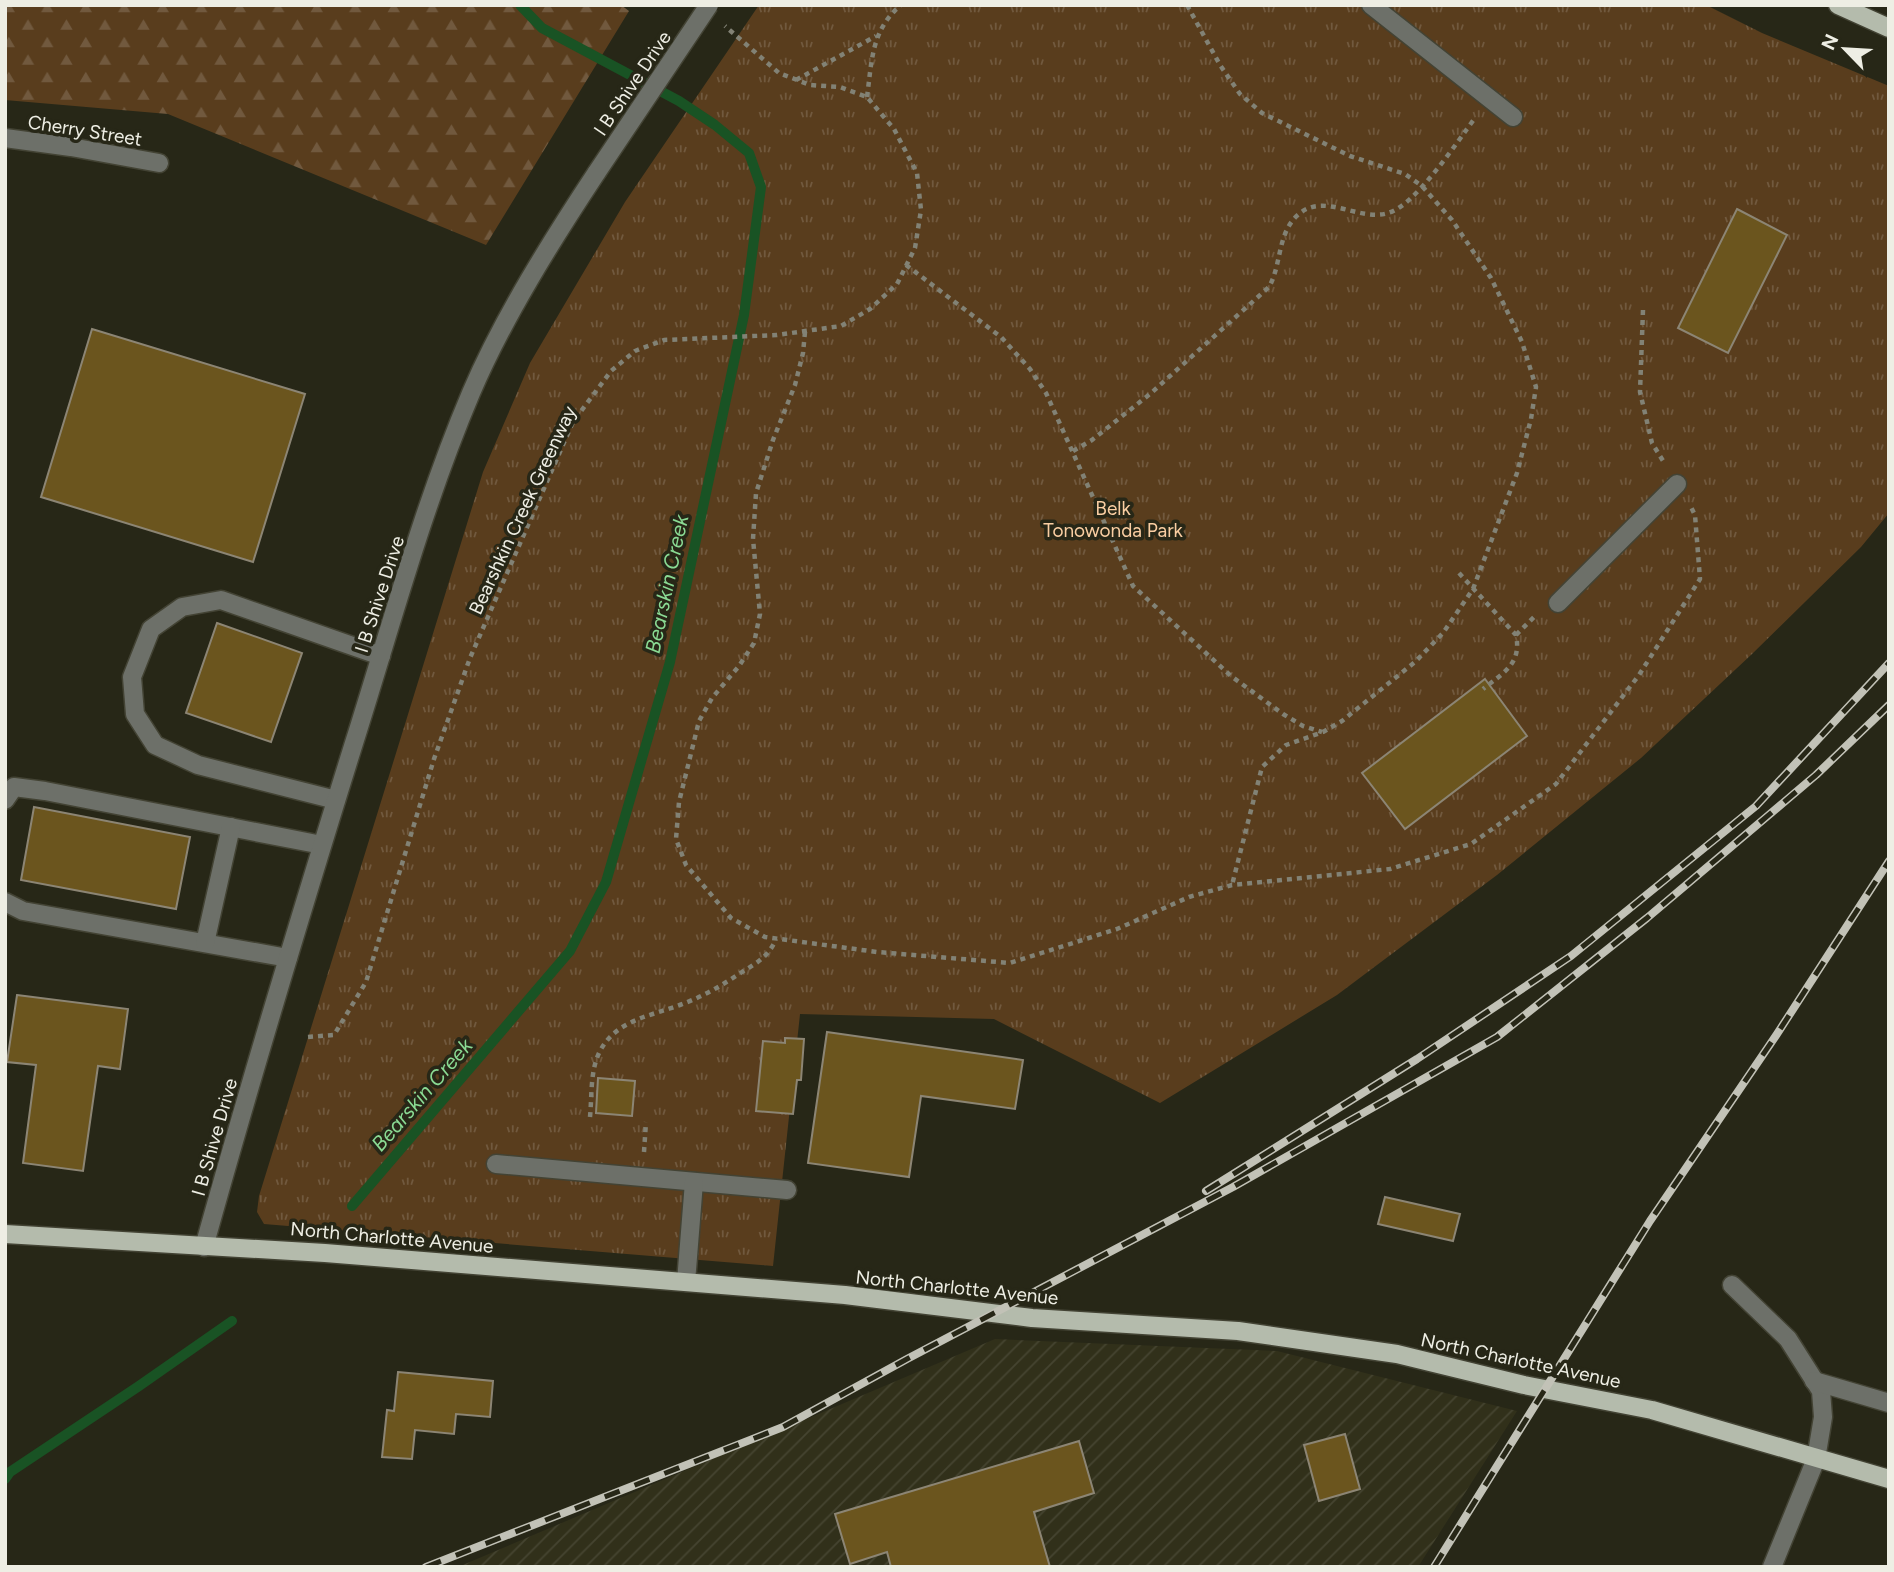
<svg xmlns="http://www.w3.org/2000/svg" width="1894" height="1572" viewBox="0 0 1894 1572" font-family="Figtree,sans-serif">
	<defs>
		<pattern id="industrial-furrows" width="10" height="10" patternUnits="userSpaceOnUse" patternTransform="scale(1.75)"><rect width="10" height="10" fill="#31301a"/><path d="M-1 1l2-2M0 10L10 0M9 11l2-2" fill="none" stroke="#454430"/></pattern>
		<pattern id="forest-firs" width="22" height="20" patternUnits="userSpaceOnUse" patternTransform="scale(1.75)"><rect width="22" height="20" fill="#593d1d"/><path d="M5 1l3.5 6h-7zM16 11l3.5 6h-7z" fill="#71593e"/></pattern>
		<pattern id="park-tufts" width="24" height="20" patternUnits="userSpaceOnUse" patternTransform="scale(1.75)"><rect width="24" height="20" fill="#593d1d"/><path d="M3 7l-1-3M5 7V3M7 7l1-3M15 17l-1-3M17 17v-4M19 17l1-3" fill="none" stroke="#71593e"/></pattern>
	</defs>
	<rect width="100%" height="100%" fill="#272717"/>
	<!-- industrial -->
	<polygon fill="url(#industrial-furrows)" points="995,1339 1277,1351 1517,1411 1418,1567 458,1567"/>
	<!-- forest -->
	<polygon fill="url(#forest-firs)" points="5,5 621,5 629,11 486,245 168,114 5,100"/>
	<!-- park -->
	<polygon fill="url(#park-tufts)" points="759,5 1706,5 1762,33 1889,86 1889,513 1861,547 1752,654 1641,758 1497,875 1337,995 1160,1103 994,1019 800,1014 773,1266 264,1224 257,1212 259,1196 483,472 530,363 625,202"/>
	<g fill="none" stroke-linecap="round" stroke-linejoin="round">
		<!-- stream -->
		<g stroke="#195324" stroke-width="10">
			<polyline points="352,1206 570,951 606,882 670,662 744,315 761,187 749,153 715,125 679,101 542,28 520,5"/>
			<polyline points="5,1479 10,1472 139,1386 232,1321"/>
		</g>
	</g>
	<!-- building -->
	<g fill="#6b551e" stroke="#8c8574" stroke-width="2">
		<polygon points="1737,209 1787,235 1728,353 1678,328"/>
		<polygon points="92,329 305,394 253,562 41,497"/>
		<polygon points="217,623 302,653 271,742 186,713"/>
		<polygon points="1485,679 1527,736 1405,829 1362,773"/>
		<polygon points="34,807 190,837 176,909 21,880"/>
		<polygon points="17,995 128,1009 120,1069 98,1066 83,1171 23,1163 36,1065 7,1062"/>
		<polygon points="827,1032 1023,1060 1015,1109 921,1096 909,1177 808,1163"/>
		<polygon points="785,1038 804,1039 801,1080 797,1080 793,1114 756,1111 763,1041 785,1043"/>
		<polygon points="598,1078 635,1081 632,1116 596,1113"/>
		<polygon points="1385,1197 1460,1214 1453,1241 1378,1224"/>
		<polygon points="398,1372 493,1381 490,1417 456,1414 454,1434 415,1430 412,1459 382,1457 387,1410 394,1411"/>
		<polygon points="1345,1434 1360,1489 1319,1501 1304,1445"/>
		<polygon points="1079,1441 1094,1493 1034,1512 1050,1567 891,1567 887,1552 850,1564 835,1514"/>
	</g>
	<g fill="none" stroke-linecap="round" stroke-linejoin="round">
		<defs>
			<g id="minor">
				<polyline points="1371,5 1513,117"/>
				<polyline points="5,138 71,147 159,163"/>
				<polyline points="1558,603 1677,484"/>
				<polyline points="5,800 14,787 45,791 322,845"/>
				<polyline points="336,800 198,765 155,745 135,714 132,677 151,629 182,607 221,600 381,656"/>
				<polyline points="5,902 23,911 288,958"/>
				<polyline points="205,943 231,827"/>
				<polyline points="496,1164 787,1190"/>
				<path d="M204,1247C251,1078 302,910 354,743C391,626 423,506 471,393C503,318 552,240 597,172"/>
				<polyline points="686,1282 694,1182"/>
				<polyline points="1732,1285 1788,1339 1821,1391 1823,1417 1816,1459 1772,1567"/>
				<polyline points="1814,1381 1889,1403"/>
			</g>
			<g id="major">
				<polyline points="1838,5 1889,28"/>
				<polyline points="5,1234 325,1253 845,1295 1032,1318 1238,1331 1397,1354 1524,1385 1652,1410 1889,1479"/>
			</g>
		</defs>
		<!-- minor casing -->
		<use href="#minor" stroke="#434334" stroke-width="21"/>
		<!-- major casing -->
		<use href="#major" stroke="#434334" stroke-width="21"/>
		<!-- path -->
		<g stroke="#828275" stroke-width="4.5" stroke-dasharray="5 5" stroke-linecap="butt">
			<polyline points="1187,5 1220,65 1240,94 1262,113 1350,156 1405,174 1422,186 1452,220 1491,278 1522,342 1536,387 1531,419 1517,473 1473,589 1443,633 1415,662 1342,721 1323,732 1286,745 1262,767 1232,885"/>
			<polyline points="796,80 876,36"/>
			<path d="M867,97C872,61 871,30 901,5"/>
			<polyline points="906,265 1001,337 1030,369 1046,393 1133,586 1231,676 1283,714 1303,726 1322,732"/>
			<polyline points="1643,310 1640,392 1652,443 1665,464"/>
			<polyline points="805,332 803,353 795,385 773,440 756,493 753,539 760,614 754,643 739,666 712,698 699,721 679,802 676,839 686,865 731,918 765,937 877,952 1010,963 1117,929 1189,897 1232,885 1390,869 1471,844 1556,784 1639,675 1700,579 1695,515 1691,507"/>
			<path d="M1073,451L1092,440L1150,394L1269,287C1282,264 1277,232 1299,214C1324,192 1360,222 1388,213C1415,206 1457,142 1475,118"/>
			<path d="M1459,573L1516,635C1522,664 1503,673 1483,689"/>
			<polyline points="1516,635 1535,616"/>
			<polyline points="308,1037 334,1035 366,982 434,759 470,658 573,422 611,371 635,351 664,340 777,335 841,326 870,309 897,284 915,248 921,210 917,173 894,129 867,97 840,87 810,85 779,73 725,26"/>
			<path d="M590,1117C592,1097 590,1072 599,1053C616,1018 654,1016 685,1003C706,995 724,984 742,972C757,963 769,956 776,939"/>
			<polyline points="644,1152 646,1122"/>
		</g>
		<!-- minor -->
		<use href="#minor" stroke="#6d7069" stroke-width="18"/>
		<!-- major -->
		<use href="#major" stroke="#b4bbac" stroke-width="18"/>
		<defs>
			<g id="rail">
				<polyline points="1206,1191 1417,1059 1571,956 1756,806 1889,663"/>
				<polyline points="426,1567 783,1427 907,1359 1233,1187 1497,1037 1647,918 1816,775 1889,705"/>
				<polyline points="1434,1567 1650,1221 1777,1034 1889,861"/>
			</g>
		</defs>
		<!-- rail casing -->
		<use href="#rail" stroke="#c2c2b7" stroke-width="8"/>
		<!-- rail -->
		<use href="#rail" stroke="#272717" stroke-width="5" stroke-dasharray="16" stroke-linecap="butt"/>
		<defs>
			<polyline id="minor-bridge" points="597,172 709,5"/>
		</defs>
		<!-- minor-bridge casing -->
		<use href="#minor-bridge" stroke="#434334" stroke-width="21" stroke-linecap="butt"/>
		<!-- minor-bridge -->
		<use href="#minor-bridge" stroke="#6d7069" stroke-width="18"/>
	</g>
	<g text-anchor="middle" stroke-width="7" stroke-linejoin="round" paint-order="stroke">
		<!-- street labels -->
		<g font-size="19" fill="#eeeee4" stroke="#272717">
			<text transform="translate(632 83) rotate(-56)" y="7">I B Shive Drive</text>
			<text transform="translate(85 130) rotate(9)" y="7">Cherry Street</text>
			<text transform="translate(522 510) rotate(-65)" y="7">Bearshkin Creek Greenway</text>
			<text transform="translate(379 594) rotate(-72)" y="7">I B Shive Drive</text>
			<text transform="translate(214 1137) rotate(-74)" y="7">I B Shive Drive</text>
			<text transform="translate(392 1237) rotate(5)" y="7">North Charlotte Avenue</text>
			<text transform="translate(957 1287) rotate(6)" y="7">North Charlotte Avenue</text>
			<text transform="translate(1521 1360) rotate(12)" y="7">North Charlotte Avenue</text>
		</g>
		<!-- park labels -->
		<g font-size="19" fill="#facea2" stroke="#272717">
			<text x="1113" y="515">Belk<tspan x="1113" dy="22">Tonowonda Park</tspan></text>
		</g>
		<!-- water labels -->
		<g font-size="21" font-style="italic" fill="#8ada93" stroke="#272717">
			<text transform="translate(667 584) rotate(-78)" y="7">Bearskin Creek</text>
			<text transform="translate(422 1095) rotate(-49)" y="7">Bearskin Creek</text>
		</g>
	</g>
	<!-- border -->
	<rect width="1894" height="1572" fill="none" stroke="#eeeee4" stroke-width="14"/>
	<!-- north arrow -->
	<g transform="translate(1845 49) rotate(295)" stroke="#272717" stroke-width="5" paint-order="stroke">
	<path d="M0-5L12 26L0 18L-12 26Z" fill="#eeeee4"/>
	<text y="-10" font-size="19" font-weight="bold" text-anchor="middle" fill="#eeeee4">N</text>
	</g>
</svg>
